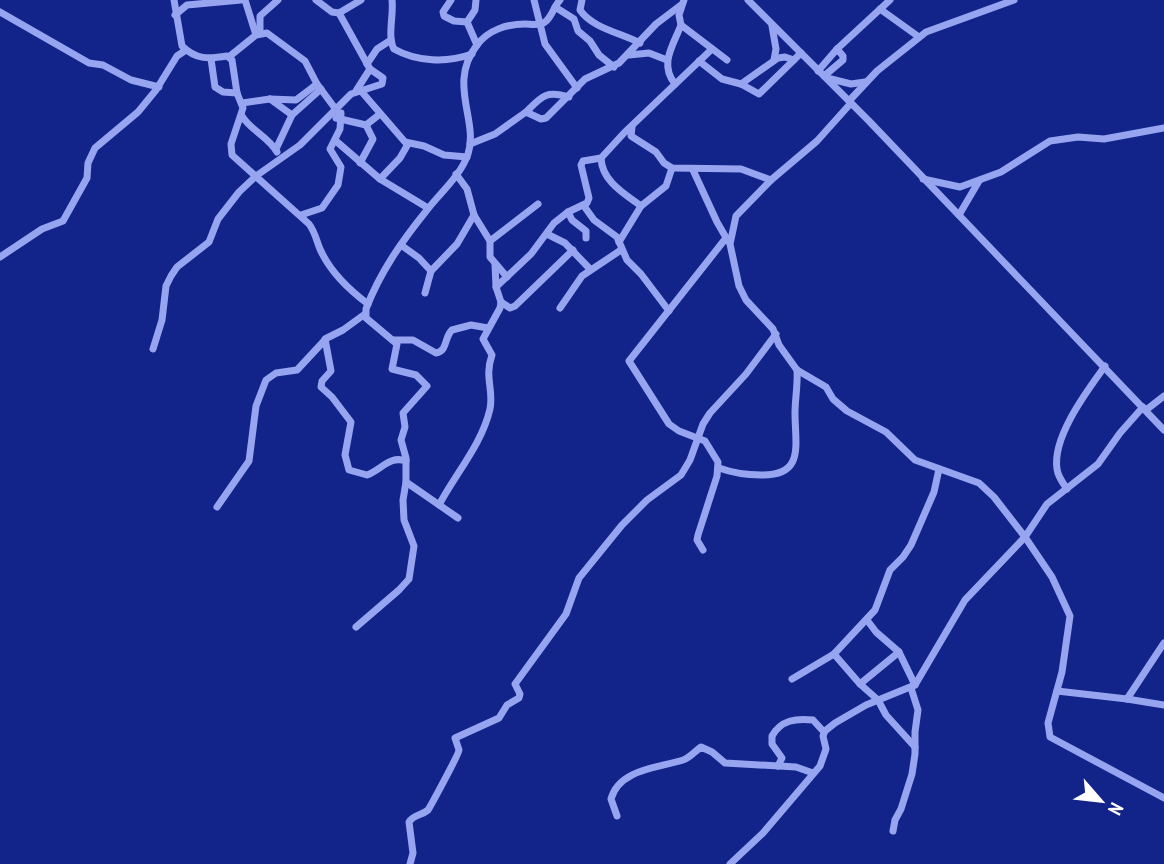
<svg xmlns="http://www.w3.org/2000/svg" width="1164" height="864" viewBox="0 0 1164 864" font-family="'PT Sans Narrow',sans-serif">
	<rect width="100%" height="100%" fill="#122389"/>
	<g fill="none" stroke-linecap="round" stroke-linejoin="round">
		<!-- minor -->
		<g stroke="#97a5f1" stroke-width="7">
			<path d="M174,0L182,46C196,60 209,59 227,56L232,60L237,93L243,108L231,144L232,155L309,224C315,232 316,239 320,249C330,272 348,289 368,304"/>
			<polyline points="245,0 256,35"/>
			<polyline points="316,0 332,12 339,13 361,0"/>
			<path d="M392,0C394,15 387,36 394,49C417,62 447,63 472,54"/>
			<polyline points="451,0 443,12 444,16 454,21 467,22"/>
			<polyline points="476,0 475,10 467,22 477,45"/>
			<polyline points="534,0 545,44 577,88"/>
			<path d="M582,0L580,10C592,28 621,33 640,43"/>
			<polyline points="684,0 679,15 681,25 727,60"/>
			<polyline points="748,0 869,121 1164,430"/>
			<polyline points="555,7 574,19 578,31 590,41 599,55 614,67"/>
			<polyline points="880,9 919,37"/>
			<polyline points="0,12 89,63 103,65 131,80 159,87"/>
			<polyline points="175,15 187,5 241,0"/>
			<polyline points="772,26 776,49 774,60"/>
			<polyline points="260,33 260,16 278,0"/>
			<polyline points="629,55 649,53 667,60"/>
			<polyline points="230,56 256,35 267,33 305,61 317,84 340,115"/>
			<polyline points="211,59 215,87 223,92 237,93"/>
			<polyline points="699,61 722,79 741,84 759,94 801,53"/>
			<polyline points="367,64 377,49 391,40"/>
			<polyline points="818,71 837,49 890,0"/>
			<polyline points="824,76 843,60 843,56 837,49"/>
			<polyline points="827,78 851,84 865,82"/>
			<path d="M675,84C659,64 673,46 681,25"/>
			<polyline points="741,84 778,58 785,57 794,60"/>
			<polyline points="356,91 370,69"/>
			<polyline points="361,91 405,142 424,146 444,155 467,157"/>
			<polyline points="270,99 292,115"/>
			<polyline points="849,101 877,71 926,32 1014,0"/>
			<polyline points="242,103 270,99 296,100 317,84"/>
			<polyline points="851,103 817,141 771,180 736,216 730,244 739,286 746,300 773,329 779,345 797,370 826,387 833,399 847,411 886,432 915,460 979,483 994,497 1025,537 1052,577 1070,616 1062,672 1048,723 1050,737 1164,798"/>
			<path d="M526,112C542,96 546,90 569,97"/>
			<path d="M242,116C251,131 268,136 277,152"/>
			<polyline points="336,118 366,125 380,114"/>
			<polyline points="632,127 631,136 656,152 664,163 672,168 741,169 771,180"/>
			<polyline points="336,141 380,179 428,208"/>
			<polyline points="470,144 495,134 526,112 541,119 546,118 585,79 619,63 656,24 681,5"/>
			<polyline points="276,149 292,115 321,89"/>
			<path d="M601,158C602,181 623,193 641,206"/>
			<polyline points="360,163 373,139 366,125"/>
			<polyline points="693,170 717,222 728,241"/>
			<polyline points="456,174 467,189 474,215 490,241 490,257 507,277"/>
			<polyline points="380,179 400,158 408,144"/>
			<polyline points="923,179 960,187 1001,172 1050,141 1078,137 1104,139 1164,128"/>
			<polyline points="584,206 594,220 617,237 627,260 641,274 669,311"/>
			<polyline points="568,212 572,220 586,231 586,238"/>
			<polyline points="301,215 322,208 338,185 341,167 330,149 340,129 341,113"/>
			<polyline points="959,215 979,181"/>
			<polyline points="547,234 565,243 590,269"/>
			<polyline points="490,241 538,204"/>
			<polyline points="619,242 641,206 666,186 672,168"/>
			<polyline points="401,245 419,258 431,271 425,293"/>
			<polyline points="0,257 42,229 63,221 87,178 88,163 95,148 138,112 156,90 177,56 186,50"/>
			<polyline points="495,264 496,287"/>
			<polyline points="431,271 457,244 474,215"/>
			<polyline points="501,302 510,308 515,306 573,250"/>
			<polyline points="560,308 582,276 621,250"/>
			<path d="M365,314L343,330L325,339L331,371L322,381L321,387L332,397L351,422L345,455L349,470L367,475C381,470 390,455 406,461"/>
			<path d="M394,340H413L436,353C448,351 444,337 452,330L471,325L488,328"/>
			<polyline points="153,349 162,320 166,286 171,276 177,267 209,242 218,219 239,192 256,176 300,145 351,94 382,84 383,78 370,69 339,13"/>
			<polyline points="1146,410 1164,396"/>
			<path d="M719,468C733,473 746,475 761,475C805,476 795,445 795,413C795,399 798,384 797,370"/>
			<path d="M1067,489C1063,483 1058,477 1057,469C1052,437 1087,391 1105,366"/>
			<path d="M439,505C456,473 482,444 490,409C494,390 484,377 492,355L483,339L500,308L501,302L496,287L531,254L554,223L568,212L587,203L589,198L581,165L583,161L601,158L624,133L712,49"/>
			<polyline points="217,507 249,461 256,406 266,380 276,373 297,370 324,341"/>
			<path d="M458,518L406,482V458L401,440L405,427L403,413L427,386L416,375L392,369L397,344L366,318V309C380,272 402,241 427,210C441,192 461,175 468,154C479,120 447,84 477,45C488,30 507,24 525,24C531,24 540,26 545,22C552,17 554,6 560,0"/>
			<polyline points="703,550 697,540 698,535 717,476 718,462 705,441 679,431 669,424 629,361 726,238"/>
			<polyline points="867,620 876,632 899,652 915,685"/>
			<polyline points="356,627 399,590 409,579 414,546 404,520 403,500 406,482"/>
			<polyline points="834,654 860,684 878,700 886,715 915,747"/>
			<polyline points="792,679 834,654 875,610 890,570 903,557 911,545 934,492 939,469"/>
			<polyline points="860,684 899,652"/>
			<polyline points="1057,691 1127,699 1164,705"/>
			<polyline points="1127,699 1164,643"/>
			<path d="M778,766L782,758L772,744V736C781,720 796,718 813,720L824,732"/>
			<path d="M617,816L611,799C619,769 658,768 683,760C690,758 695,751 701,747L712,752L725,763L796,767L813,773"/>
			<polyline points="893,831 895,820 901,809 912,774 915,754 915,732 918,710 911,688"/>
			<path d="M410,864L413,853L409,822C414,814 421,816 428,810C430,807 459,754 459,750L455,738L499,718L507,705L519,698L520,694L515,684L566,614L579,578L622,525L647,500L681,475L690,460L703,424L710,413L746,374L776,334"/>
			<polyline points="730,864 763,833 820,766 826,749 823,736 825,731 835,723 866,705 915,685 965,600 1025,537 1047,504 1098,464 1120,433 1143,407"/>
		</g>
	</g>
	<!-- north arrow -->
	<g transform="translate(1101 801) rotate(118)" stroke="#122389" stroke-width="5" paint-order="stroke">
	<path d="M0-5L12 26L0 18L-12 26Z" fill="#ffffff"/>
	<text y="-10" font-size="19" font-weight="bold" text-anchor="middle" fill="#ffffff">N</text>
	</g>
</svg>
